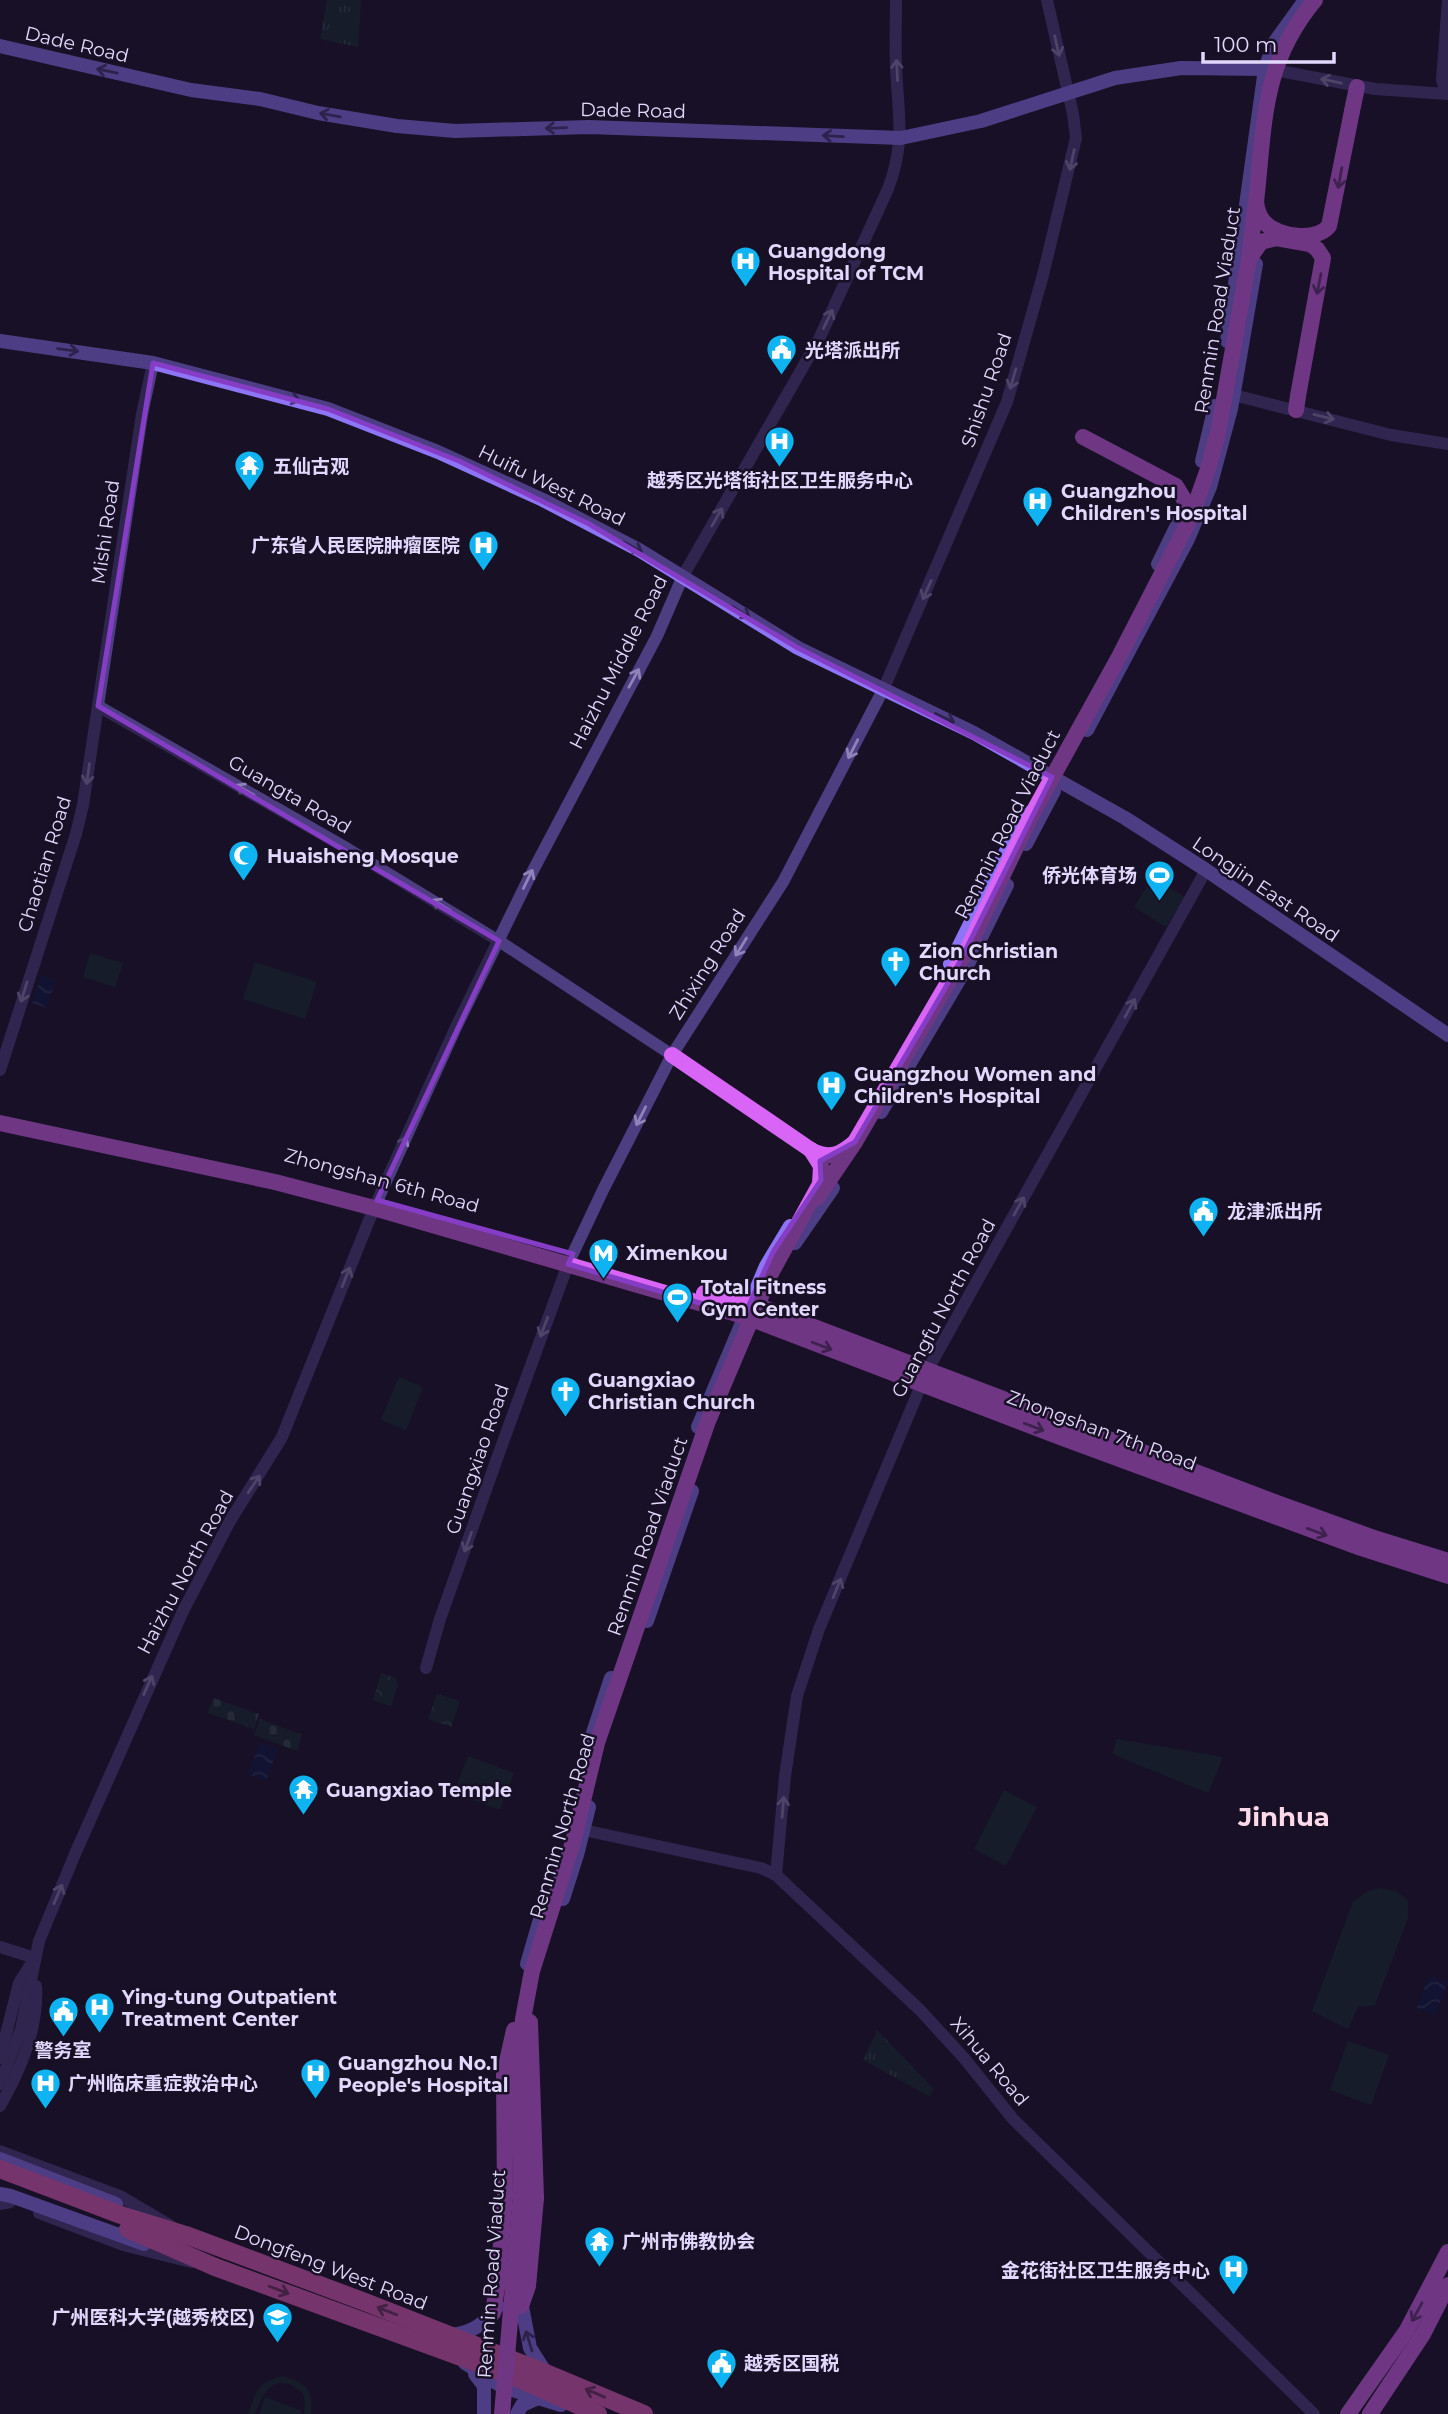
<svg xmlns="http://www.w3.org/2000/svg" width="1448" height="2414" viewBox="0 0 1448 2414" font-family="Montserrat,'Noto Sans SC',sans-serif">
	<defs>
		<pattern id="grass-tufts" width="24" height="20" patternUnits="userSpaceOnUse" patternTransform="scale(1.75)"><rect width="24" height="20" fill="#142b2f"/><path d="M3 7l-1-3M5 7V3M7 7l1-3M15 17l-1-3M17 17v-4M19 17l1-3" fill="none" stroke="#36494e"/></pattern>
		<pattern id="forest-crowns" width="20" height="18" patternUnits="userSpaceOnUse" patternTransform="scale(1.75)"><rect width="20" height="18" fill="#142b2f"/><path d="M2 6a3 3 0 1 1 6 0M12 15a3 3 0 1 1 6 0" fill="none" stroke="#36494e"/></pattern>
		<pattern id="cemetery-stones" width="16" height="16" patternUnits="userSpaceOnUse" patternTransform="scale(1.75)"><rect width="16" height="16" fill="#142b2f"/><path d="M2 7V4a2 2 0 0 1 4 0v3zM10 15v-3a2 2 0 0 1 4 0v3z" fill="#36494e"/></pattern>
		<pattern id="water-waves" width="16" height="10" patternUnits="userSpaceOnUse" patternTransform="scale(1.75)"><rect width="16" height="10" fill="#0d1742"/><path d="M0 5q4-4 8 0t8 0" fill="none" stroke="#30385e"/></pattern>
	</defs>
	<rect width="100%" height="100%" fill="#181126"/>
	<!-- grass -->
	<g fill="url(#grass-tufts)">
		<polygon points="327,0 361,0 358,47 320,39"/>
		<polygon points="877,2030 934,2089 929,2096 863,2060"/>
	</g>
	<!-- forest -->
	<g fill="url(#forest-crowns)">
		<polygon points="381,1673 395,1678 398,1685 391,1706 373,1700"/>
		<polygon points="437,1694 460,1701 451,1727 428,1719"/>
	</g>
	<!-- cemetery -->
	<g fill="url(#cemetery-stones)">
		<polygon points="213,1698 259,1714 254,1729 208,1713"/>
		<polygon points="260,1719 302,1735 297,1751 254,1735"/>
	</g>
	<!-- garden -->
	<g fill="#142b2f">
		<polygon points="1153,877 1185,897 1166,927 1134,907"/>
		<polygon points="90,953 123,963 115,987 83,977"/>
		<polygon points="255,962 317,982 305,1019 243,999"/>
		<polygon points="399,1377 423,1387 406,1430 381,1420"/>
		<polygon points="1117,1739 1223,1757 1208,1793 1112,1754"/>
		<polygon points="468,1756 514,1773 500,1810 454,1793"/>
		<polygon points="1004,1790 1037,1807 1006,1866 974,1849"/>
		<polygon points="1380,1888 1396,1891 1408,1900 1408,1918 1375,2005 1358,2007 1348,2029 1312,2011 1353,1902 1368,1891"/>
		<polygon points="1348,2041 1389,2055 1371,2105 1330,2090"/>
		<path d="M283,2376C305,2383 314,2389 311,2414H304L305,2403L303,2393C277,2371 264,2389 255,2414H248C257,2391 257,2382 283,2376Z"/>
		<polygon points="265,2397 302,2411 301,2414 259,2414"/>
	</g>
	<!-- water -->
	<g fill="url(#water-waves)">
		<polygon points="41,975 56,980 46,1008 32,1003"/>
		<polygon points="260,1743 278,1749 266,1781 248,1774"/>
		<polygon points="1429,1976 1447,1983 1435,2015 1417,2008"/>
	</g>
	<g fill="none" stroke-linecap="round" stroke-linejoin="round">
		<!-- tertiary -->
		<g stroke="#4d3e82" stroke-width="12">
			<polyline points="1269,69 1375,89 1447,94 1442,80 1448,0"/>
			<polyline points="1226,393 1391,435 1448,444"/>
			<polyline points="98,706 348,849 499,941 672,1055"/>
			<polyline points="0,1070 76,834 83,805 142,414 153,363"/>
			<polyline points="426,1668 440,1619 499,1453 568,1264 603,1190 672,1055 783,882 884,688 1007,402 1043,275 1076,138 1073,114 1047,0"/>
			<polyline points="574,1828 761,1868 776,1875 920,2010 964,2058 1013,2119 1314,2414"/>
			<polyline points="776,1875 785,1776 797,1696 819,1629 927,1371 1206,870"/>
			<polyline points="0,1947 35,1958"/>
			<polyline points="0,2058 19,1983 33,1961"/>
			<path d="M0,2084L21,2029L39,1941L75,1854L183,1611L230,1521L282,1437L374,1208L457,1025L528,880L657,636L683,576L819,339L888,189C906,141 898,115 896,66C895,44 896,22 896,0"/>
			<path d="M0,2106C20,2071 39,2028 36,1986"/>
			<polyline points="0,2151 120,2196 171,2226"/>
			<polyline points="0,2204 10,2202"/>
			<polyline points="39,2213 123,2245 191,2262"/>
		</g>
		<!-- secondary -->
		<g stroke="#8e74f7" stroke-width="14">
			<polyline points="0,46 191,90 260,99 318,113 397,126 455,131 589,127 901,138 981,121 1115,78 1181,68 1265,69"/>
			<polyline points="0,341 153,363 328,409 438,452 543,500 639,550 798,648 974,733 1125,818 1206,870 1448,1035"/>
			<polyline points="1227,341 1265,69 1274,43 1305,0"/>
			<polyline points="1202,461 1215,406"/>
			<polyline points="1158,564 1186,507"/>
			<polyline points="1087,730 1188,539 1210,487 1231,409 1256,264"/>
			<polyline points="1026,844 1054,791"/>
			<polyline points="950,964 1025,813"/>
			<polyline points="881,1112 965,970 1007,885"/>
			<polyline points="795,1243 833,1188"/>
			<polyline points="698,1427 766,1266 790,1226"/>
			<polyline points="647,1621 692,1491"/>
			<polyline points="590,1742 611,1678"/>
			<polyline points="563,1899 577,1855 589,1807"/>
			<polyline points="527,1964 541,1916"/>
			<polyline points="0,2159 116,2204"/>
			<polyline points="0,2194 11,2196 144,2244"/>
			<polyline points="520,2296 530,2348 546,2373"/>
			<path d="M451,2335C473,2333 485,2323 498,2306"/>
			<polyline points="465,2363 503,2387 561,2405"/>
			<polyline points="475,2374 484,2386 484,2414"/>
			<polyline points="517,2414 522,2405 538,2398"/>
		</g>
		<!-- primary -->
		<g stroke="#d965f6" stroke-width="16">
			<polyline points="1352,111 1357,87"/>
			<polyline points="1249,259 1256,202"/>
			<polyline points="1296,410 1298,396"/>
			<polyline points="672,1055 811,1150"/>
			<polyline points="0,1123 275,1182 374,1208 744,1316 1060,1437 1361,1548 1448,1576"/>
			<polyline points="817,1198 855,1142"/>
			<polyline points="704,1293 764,1308 1277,1503 1377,1539 1448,1561"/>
			<polyline points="521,2306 528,2286 536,2198"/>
			<polyline points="493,2313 498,2281 505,2196"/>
			<polyline points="1348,2414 1407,2330 1448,2252"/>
			<polyline points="1370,2414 1423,2334 1448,2285"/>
		</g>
		<!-- trunk -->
		<g stroke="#e760c0" stroke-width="18">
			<polyline points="0,2169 121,2215 186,2235 365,2302 546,2373 644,2414"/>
			<polyline points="128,2229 215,2267 510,2375 598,2414"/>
		</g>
		<!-- primary-bridge -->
		<g stroke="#d965f6" stroke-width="16">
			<path d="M1315,0C1261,65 1265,123 1256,202C1257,210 1259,217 1265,223C1279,237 1316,242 1329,226L1352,111"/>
			<polyline points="1083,437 1176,486 1185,501 1185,520"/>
			<path d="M811,1150C830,1160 840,1155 855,1142L967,950L1031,816L1120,655L1191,517L1208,469L1218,433L1249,259L1261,242L1276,238L1310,244L1317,249L1323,258L1298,396"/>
			<polyline points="530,2022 536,2198"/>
			<polyline points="505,2196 504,2075 514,2030"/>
			<polyline points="502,2414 521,2194 518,2061 523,2019 532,1971 573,1842 597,1743 708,1421 770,1275 820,1184 821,1166 811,1150"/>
		</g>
	</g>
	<!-- one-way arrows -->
	<defs><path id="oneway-shaft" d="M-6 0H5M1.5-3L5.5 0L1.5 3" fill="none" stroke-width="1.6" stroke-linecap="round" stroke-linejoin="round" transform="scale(1.75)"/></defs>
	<g stroke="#9083b9">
		<use href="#oneway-shaft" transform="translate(1057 46) rotate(77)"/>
		<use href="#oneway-shaft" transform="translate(897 70) rotate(-93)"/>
		<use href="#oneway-shaft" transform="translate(1331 81) rotate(-168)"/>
		<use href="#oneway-shaft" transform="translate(1072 160) rotate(102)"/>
		<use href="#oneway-shaft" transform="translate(828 319) rotate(-64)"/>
		<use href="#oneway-shaft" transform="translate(1013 379) rotate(106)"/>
		<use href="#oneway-shaft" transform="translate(1324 417) rotate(14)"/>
		<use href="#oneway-shaft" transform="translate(717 517) rotate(-60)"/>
		<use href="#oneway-shaft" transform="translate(927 590) rotate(114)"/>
		<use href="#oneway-shaft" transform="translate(634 678) rotate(-61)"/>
		<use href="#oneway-shaft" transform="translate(853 749) rotate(117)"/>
		<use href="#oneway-shaft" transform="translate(88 774) rotate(98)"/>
		<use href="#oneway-shaft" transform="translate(245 790) rotate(-150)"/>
		<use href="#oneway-shaft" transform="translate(528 879) rotate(-64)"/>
		<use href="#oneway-shaft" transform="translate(441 905) rotate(-149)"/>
		<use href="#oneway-shaft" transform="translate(741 947) rotate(122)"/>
		<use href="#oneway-shaft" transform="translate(24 992) rotate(107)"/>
		<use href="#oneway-shaft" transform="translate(1130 1008) rotate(-61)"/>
		<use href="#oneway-shaft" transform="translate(641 1116) rotate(117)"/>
		<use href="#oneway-shaft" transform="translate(402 1146) rotate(-65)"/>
		<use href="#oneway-shaft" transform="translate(1019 1206) rotate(-61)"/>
		<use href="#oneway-shaft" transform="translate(346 1277) rotate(-68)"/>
		<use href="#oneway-shaft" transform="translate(544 1327) rotate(111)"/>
		<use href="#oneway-shaft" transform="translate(254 1484) rotate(-56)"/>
		<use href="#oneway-shaft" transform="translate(468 1542) rotate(110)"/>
		<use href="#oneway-shaft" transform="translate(837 1588) rotate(-68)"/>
		<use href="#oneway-shaft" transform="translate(148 1685) rotate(-66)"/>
		<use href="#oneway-shaft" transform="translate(783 1807) rotate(-85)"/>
		<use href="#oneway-shaft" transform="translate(58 1894) rotate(-67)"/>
	</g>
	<g stroke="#47397a">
		<use href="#oneway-shaft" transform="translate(107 71) rotate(-168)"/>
		<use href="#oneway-shaft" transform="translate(330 115) rotate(-170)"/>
		<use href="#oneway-shaft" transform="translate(556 128) rotate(178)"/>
		<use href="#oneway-shaft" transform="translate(833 136) rotate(-177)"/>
		<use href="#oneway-shaft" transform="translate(68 350) rotate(8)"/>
		<use href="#oneway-shaft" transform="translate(290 398) rotate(15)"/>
		<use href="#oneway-shaft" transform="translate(633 547) rotate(29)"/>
		<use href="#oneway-shaft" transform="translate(741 612) rotate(32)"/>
		<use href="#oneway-shaft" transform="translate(945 718) rotate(26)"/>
		<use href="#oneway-shaft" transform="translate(529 2341) rotate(-107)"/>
	</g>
	<g stroke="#6f3784">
		<use href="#oneway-shaft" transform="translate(1340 178) rotate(100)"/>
		<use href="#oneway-shaft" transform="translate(1319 284) rotate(101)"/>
		<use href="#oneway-shaft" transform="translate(822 1346) rotate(21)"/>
		<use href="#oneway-shaft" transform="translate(1034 1427) rotate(21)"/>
		<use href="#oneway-shaft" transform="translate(1317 1532) rotate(20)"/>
		<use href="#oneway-shaft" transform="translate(1417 2312) rotate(119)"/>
	</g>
	<g stroke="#75356b">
		<use href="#oneway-shaft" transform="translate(279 2290) rotate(21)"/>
		<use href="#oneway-shaft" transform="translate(387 2311) rotate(-159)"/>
		<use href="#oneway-shaft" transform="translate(595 2393) rotate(-157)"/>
	</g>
	<!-- marked area -->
	<path d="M0 0H1448V2414H0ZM153,363L328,409L459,461L589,524L798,648L1052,777L954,973L855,1142L820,1161L821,1180L773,1252L744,1316L568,1264L573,1254L377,1200L499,941L98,706Z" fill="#181126" fill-opacity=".55" fill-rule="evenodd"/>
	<path fill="none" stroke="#853dc5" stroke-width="5" stroke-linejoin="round" d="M153,363L328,409L459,461L589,524L798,648L1052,777L954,973L855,1142L820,1161L821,1180L773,1252L744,1316L568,1264L573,1254L377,1200L499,941L98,706Z"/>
	<!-- icons -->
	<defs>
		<symbol id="hospital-pin" viewBox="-11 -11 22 30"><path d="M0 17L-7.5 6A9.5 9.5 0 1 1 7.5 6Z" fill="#0fb3f1" stroke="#181126"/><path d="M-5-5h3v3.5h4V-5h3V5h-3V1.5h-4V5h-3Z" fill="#fff"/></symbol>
		<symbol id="civic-pin" viewBox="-11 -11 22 30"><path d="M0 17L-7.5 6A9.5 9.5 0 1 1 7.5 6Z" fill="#0fb3f1" stroke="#181126"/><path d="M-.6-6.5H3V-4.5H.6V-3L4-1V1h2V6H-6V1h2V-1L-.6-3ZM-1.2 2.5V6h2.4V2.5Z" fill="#fff"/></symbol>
		<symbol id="temple-pin" viewBox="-11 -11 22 30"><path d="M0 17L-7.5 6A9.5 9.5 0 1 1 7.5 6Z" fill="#0fb3f1" stroke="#181126"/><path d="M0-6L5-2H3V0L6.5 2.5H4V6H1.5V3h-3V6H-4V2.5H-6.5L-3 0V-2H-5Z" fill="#fff"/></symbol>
		<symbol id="mosque-pin" viewBox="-11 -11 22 30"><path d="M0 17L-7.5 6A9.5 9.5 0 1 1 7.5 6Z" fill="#0fb3f1" stroke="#181126"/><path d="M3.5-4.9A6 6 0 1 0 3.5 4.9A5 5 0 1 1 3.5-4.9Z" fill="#fff"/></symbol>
		<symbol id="stadium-pin" viewBox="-11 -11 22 30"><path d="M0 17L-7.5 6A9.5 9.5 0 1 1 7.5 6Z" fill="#0fb3f1" stroke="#181126"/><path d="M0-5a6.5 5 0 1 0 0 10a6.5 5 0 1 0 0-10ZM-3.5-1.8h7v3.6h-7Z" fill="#fff"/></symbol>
		<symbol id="church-pin" viewBox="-11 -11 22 30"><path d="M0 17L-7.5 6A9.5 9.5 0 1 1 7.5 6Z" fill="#0fb3f1" stroke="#181126"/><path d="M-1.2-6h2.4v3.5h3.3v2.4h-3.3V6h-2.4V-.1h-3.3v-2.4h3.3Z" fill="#fff"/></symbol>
		<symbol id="metro-pin" viewBox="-11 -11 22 30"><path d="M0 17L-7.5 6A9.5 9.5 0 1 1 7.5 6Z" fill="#0fb3f1" stroke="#181126"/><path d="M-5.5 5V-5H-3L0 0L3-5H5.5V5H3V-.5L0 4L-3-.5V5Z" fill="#fff"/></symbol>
		<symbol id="university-pin" viewBox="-11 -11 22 30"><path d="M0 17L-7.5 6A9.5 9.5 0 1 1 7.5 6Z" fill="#0fb3f1" stroke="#181126"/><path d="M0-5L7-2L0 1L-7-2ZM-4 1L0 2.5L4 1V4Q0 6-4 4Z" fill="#fff"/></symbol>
	</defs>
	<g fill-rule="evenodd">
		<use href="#hospital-pin" x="728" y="244" width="35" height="47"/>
		<use href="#civic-pin" x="764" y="332" width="35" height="47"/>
		<use href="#hospital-pin" x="762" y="424" width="35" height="47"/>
		<use href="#temple-pin" x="232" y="448" width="35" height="47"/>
		<use href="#hospital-pin" x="1020" y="484" width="35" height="47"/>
		<use href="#hospital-pin" x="466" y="528" width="35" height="47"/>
		<use href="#mosque-pin" x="226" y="838" width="35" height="47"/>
		<use href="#stadium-pin" x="1142" y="858" width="35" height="47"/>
		<use href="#church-pin" x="878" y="944" width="35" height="47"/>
		<use href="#hospital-pin" x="814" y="1068" width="35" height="47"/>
		<use href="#civic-pin" x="1186" y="1194" width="35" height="47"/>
		<use href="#metro-pin" x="586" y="1236" width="35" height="47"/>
		<use href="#stadium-pin" x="660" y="1280" width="35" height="47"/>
		<use href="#church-pin" x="548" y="1374" width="35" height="47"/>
		<use href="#temple-pin" x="286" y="1772" width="35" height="47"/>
		<use href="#hospital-pin" x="82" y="1990" width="35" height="47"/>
		<use href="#civic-pin" x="46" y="1994" width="35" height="47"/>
		<use href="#hospital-pin" x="298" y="2056" width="35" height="47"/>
		<use href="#hospital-pin" x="28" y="2066" width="35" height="47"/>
		<use href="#temple-pin" x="582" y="2224" width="35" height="47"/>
		<use href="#hospital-pin" x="1216" y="2252" width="35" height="47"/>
		<use href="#university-pin" x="260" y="2300" width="35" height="47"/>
		<use href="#civic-pin" x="704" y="2346" width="35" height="47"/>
	</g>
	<g text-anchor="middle" stroke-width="5" stroke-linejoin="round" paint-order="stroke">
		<!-- street labels -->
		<g font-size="19" fill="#e2d7fd" stroke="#181126">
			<text transform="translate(77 44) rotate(13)" y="7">Dade Road</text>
			<text transform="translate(633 110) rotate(1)" y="7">Dade Road</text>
			<text transform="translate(1217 310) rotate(-81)" y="7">Renmin Road Viaduct</text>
			<text transform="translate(986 390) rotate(-71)" y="7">Shishu Road</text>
			<text transform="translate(552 485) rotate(26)" y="7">Huifu West Road</text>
			<text transform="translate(105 532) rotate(-82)" y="7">Mishi Road</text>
			<text transform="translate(618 662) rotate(-63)" y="7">Haizhu Middle Road</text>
			<text transform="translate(290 794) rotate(30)" y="7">Guangta Road</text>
			<text transform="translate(1007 824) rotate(-63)" y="7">Renmin Road Viaduct</text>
			<text transform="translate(44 864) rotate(-73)" y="7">Chaotian Road</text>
			<text transform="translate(1266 889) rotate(34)" y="7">Longjin East Road</text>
			<text transform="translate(707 964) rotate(-58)" y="7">Zhixing Road</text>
			<text transform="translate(382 1180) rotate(15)" y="7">Zhongshan 6th Road</text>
			<text transform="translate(943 1308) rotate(-62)" y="7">Guangfu North Road</text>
			<text transform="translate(1102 1430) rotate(20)" y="7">Zhongshan 7th Road</text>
			<text transform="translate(477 1459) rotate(-71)" y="7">Guangxiao Road</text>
			<text transform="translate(647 1536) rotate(-71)" y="7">Renmin Road Viaduct</text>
			<text transform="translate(185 1572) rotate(-62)" y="7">Haizhu North Road</text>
			<text transform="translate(562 1826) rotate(-74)" y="7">Renmin North Road</text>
			<text transform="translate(990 2061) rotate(50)" y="7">Xihua Road</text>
			<text transform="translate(331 2267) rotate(21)" y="7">Dongfeng West Road</text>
			<text transform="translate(491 2274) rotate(-86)" y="7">Renmin Road Viaduct</text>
		</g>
		<!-- poi labels -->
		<g font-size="19" font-weight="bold" fill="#e2d7fd" stroke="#181126" text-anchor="start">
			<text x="768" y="258">Guangdong<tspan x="768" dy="22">Hospital of TCM</tspan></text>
			<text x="805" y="357">光塔派出所</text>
			<text x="273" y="473">五仙古观</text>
			<text x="780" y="487" text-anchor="middle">越秀区光塔街社区卫生服务中心</text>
			<text x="1061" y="498">Guangzhou<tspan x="1061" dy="22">Children's Hospital</tspan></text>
			<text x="460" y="552" text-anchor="end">广东省人民医院肿瘤医院</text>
			<text x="267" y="863">Huaisheng Mosque</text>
			<text x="1137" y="882" text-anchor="end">侨光体育场</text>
			<text x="919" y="958">Zion Christian<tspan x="919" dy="22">Church</tspan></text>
			<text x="854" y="1081">Guangzhou Women and<tspan x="854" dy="22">Children's Hospital</tspan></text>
			<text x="1227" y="1218">龙津派出所</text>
			<text x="626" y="1260">Ximenkou</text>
			<text x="701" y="1294">Total Fitness<tspan x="701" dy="22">Gym Center</tspan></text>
			<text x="588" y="1387">Guangxiao<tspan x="588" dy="22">Christian Church</tspan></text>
			<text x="326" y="1797">Guangxiao Temple</text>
			<text x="122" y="2004">Ying-tung Outpatient<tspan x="122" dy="22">Treatment Center</tspan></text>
			<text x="63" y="2057" text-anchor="middle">警务室</text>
			<text x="338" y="2070">Guangzhou No.1<tspan x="338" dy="22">People's Hospital</tspan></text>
			<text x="68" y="2090">广州临床重症救治中心</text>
			<text x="622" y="2248">广州市佛教协会</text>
			<text x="1210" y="2277" text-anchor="end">金花街社区卫生服务中心</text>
			<text x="255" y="2324" text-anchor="end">广州医科大学(越秀校区)</text>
			<text x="744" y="2370">越秀区国税</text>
		</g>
		<!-- district labels -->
		<g font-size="26" font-weight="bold" fill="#fdd9ea" stroke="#181126">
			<text x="1284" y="1826">Jinhua</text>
		</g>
	</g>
	<!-- scale -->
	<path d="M1203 52v10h131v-10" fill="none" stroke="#e2d7fd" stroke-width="3.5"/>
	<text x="1214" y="52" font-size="21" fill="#e2d7fd" stroke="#181126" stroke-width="5" paint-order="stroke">100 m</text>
</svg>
